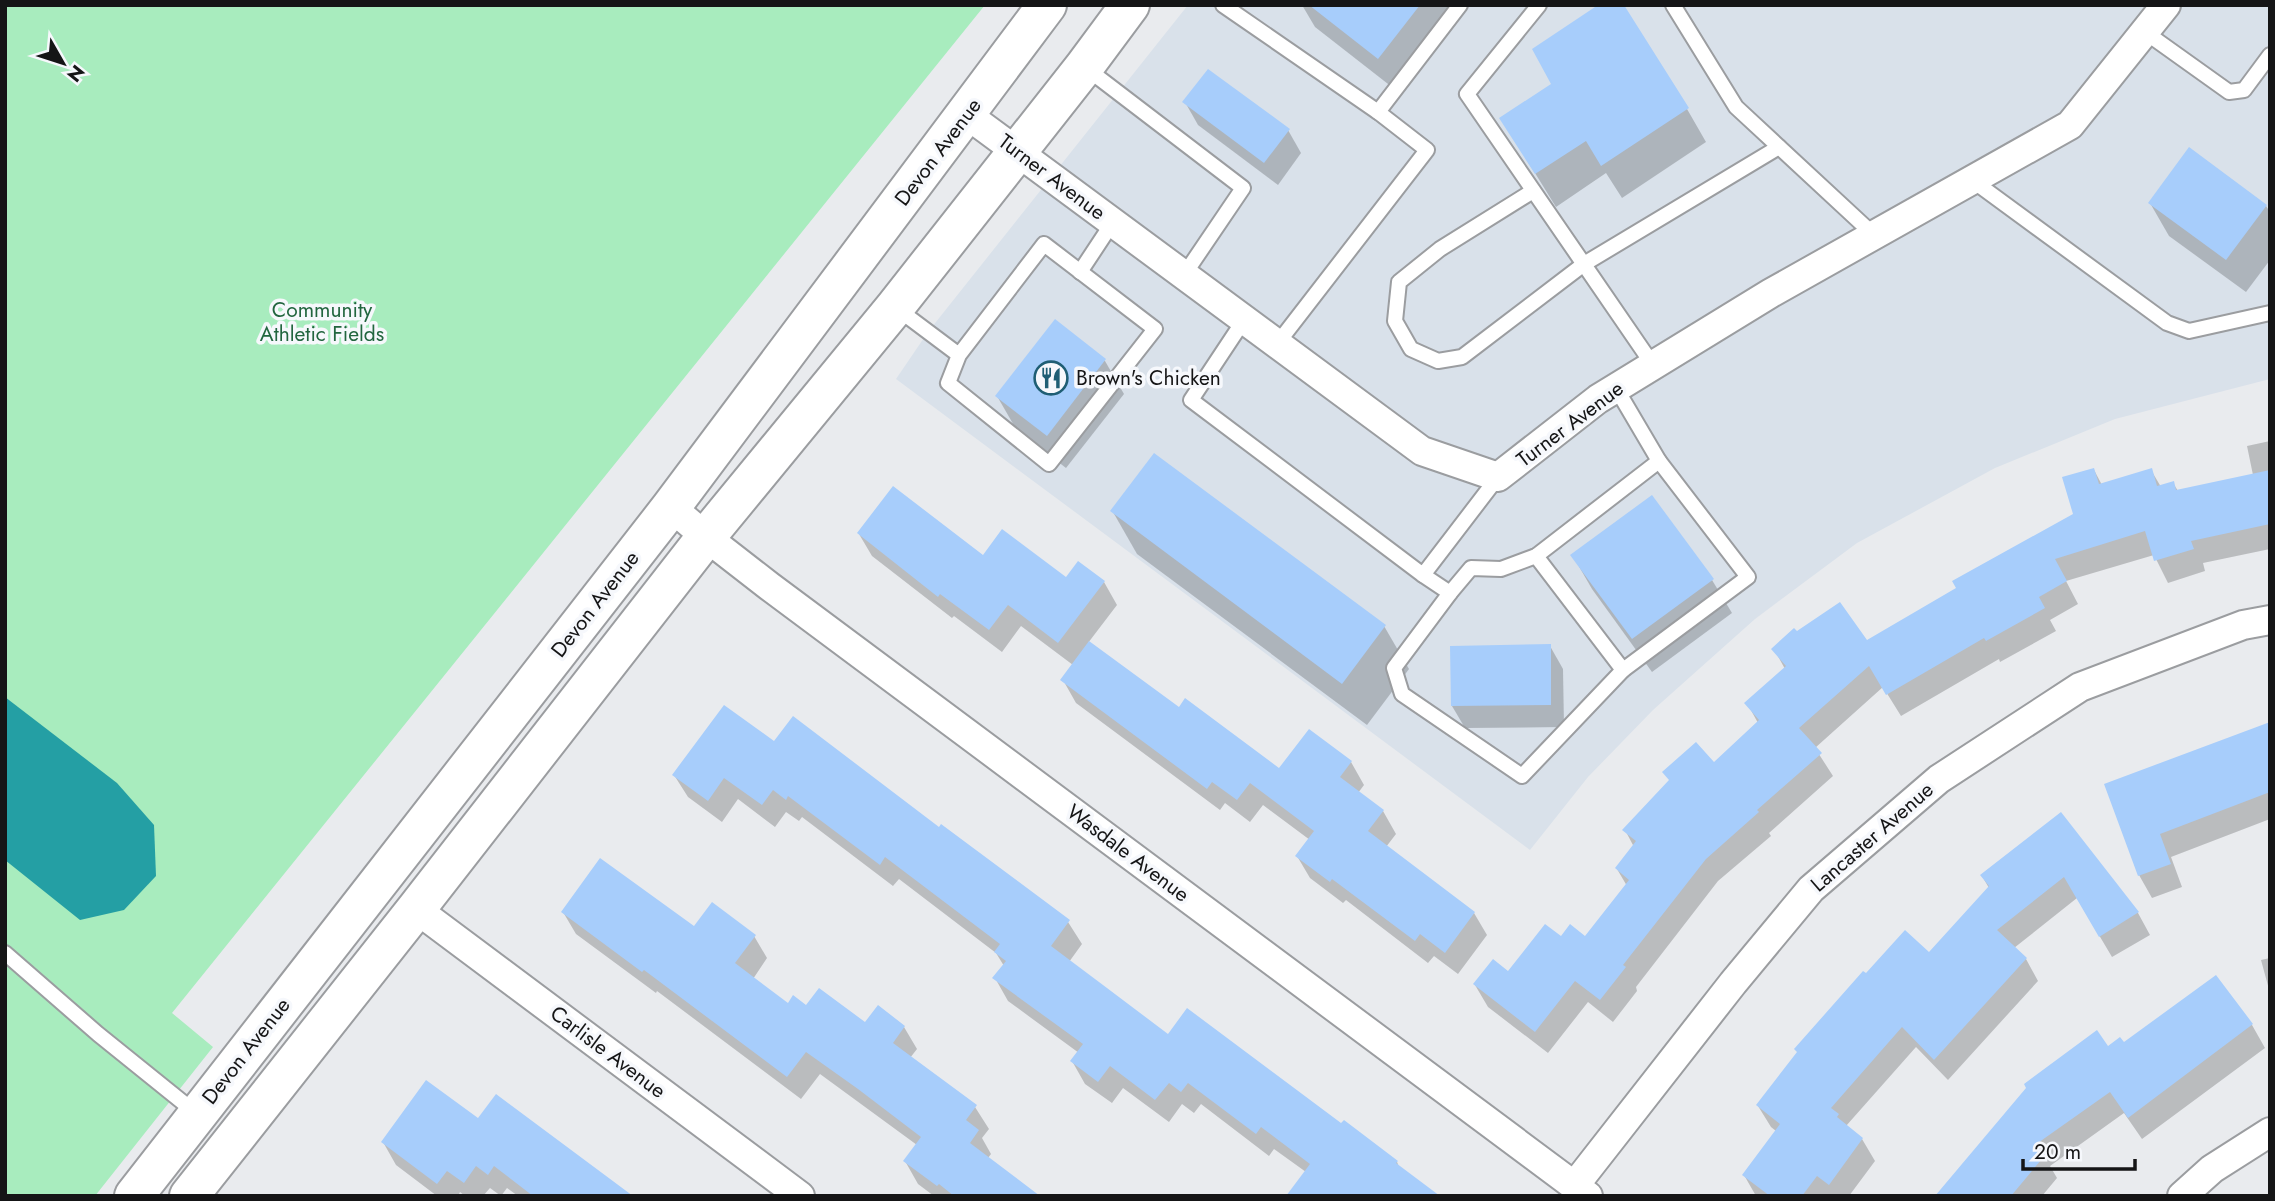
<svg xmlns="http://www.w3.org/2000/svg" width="2275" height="1201" viewBox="0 0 2275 1201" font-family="Jost,sans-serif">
	<rect width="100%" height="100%" fill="#e9ebee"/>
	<!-- built -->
	<polygon fill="#d9e1ea" points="1188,5 2270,5 2270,379 2115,419 1995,468 1857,543 1755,619 1653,710 1588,777 1530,850 896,379 928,332"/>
	<!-- green -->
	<polygon fill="#a8ecbe" points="5,5 985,5 172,1013 213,1047 95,1196 5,1196"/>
	<!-- water -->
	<polygon fill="#249fa4" points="5,697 117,783 154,825 156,876 124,910 80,920 5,860"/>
	<!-- shadow -->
	<g fill="#0003">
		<polygon points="1302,5 1464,5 1397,91 1315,27"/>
		<polygon points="1185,102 1288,130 1301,153 1278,185 1198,125"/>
		<polygon points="1687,109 1706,142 1622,198 1606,173 1556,207 1501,118"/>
		<polygon points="2150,203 2266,206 2270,212 2270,260 2246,292 2169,236"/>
		<polygon points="1055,322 1105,361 1124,394 1066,468 1016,429 997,396"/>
		<polygon points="2270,441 2270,549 2203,563 2205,571 2168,583 2154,555 2066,581 2078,604 2050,620 2056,631 2000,662 1999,659 1901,716 1883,687 1815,748 1833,776 1769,833 1771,836 1718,881 1636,987 1637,991 1613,1022 1588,1002 1548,1053 1488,1007 1475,985 1509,973 1561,938 1585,938 1627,886 1617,869 1634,847 1625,830 1714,765 1758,723 1747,703 1785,669 1774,649 1866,642 1959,589 2075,514 2094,470 2102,485 2151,470 2161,487 2173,483 2178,491 2253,475 2247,446"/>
		<polygon points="1113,512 1384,626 1409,669 1367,725 1137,554"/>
		<polygon points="859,534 983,557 1066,580 1104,582 1117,605 1088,643 1179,709 1280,771 1310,731 1351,762 1364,785 1358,793 1383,811 1396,834 1386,847 1474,913 1487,935 1458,974 1434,956 1428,963 1346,900 1343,903 1310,878 1297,856 1310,840 1263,805 1250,822 1225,803 1220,810 1076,703 1063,680 1073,665 1021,626 1002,652 954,616 952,618 872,556"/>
		<polygon points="1573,556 1712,580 1732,613 1652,672 1592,589"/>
		<polygon points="1550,646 1563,669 1564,727 1465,728 1452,706"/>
		<polygon points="2270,723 2270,819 2171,857 2182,887 2152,898 2139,875 2106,785"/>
		<polygon points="774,744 939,829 1068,922 1082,944 1069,962 1169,1036 1341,1126 1344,1122 1397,1162 1400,1169 1306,1172 1274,1149 1269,1156 1201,1104 1194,1113 1182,1104 1169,1122 1123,1088 1112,1103 1085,1084 1072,1061 1079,1053 1008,1001 995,978 1004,966 996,953 899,879 893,886 802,817 799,821 786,812 775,827 738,799 722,822 688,797 674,775"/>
		<polygon points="2061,815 2138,913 2150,935 2112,957 2077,898 2014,948 2026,959 2038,981 1948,1080 1916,1047 1846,1126 1862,1139 1875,1161 1849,1196 1756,1196 1744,1175 1776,1131 1771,1127 1758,1106 1866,976 1929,954 1989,888 1982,876"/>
		<polygon points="563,912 754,936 767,958 753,979 788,1005 806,1008 865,1024 904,1027 917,1049 910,1058 975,1107 989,1129 982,1138 991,1154 988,1158 1037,1196 934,1196 918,1184 905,1161 917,1145 820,1074 801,1099 657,991 656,993 576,934"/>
		<polygon points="2270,958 2270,993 2261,960"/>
		<polygon points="2216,977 2252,1025 2265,1048 2142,1139 2124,1113 2050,1166 2057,1178 2042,1196 1953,1196 2108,1049 2124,1045"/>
		<polygon points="479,1121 626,1196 518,1196 507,1188 501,1196 490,1188 483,1196 465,1196 460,1192 458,1196 437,1196 396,1165 383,1142"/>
	</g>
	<!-- building -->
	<g fill="#a7cdfb">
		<polygon points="1309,5 1420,5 1378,59"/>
		<polygon points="1598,5 1624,5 1689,108 1601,166 1586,141 1535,174 1499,118 1551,84 1532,49"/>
		<polygon points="1208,69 1290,129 1264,163 1182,102"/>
		<polygon points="2189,147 2267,205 2226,260 2148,203"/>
		<polygon points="1055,319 1106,359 1047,436 995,396"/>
		<polygon points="1154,453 1386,625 1342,684 1110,511"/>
		<polygon points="2094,468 2099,484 2152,468 2157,486 2174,481 2176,490 2270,470 2270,524 2191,541 2194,549 2154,561 2145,531 2055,559 2067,581 2039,597 2045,608 1986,641 1984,638 1886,695 1869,666 1799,728 1822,753 1757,810 1759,812 1706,859 1623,965 1626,967 1600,1000 1575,981 1535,1032 1473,984 1493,959 1508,971 1545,924 1561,936 1570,924 1585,936 1629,880 1615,868 1636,841 1622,830 1669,780 1662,772 1696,742 1714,762 1759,720 1744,703 1786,666 1771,649 1794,628 1797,631 1840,602 1867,640 1956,588 1952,581 2073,514 2062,477"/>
		<polygon points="893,486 983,555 1002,529 1066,577 1078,561 1105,581 1058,643 1008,605 989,630 940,594 938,597 857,533"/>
		<polygon points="1652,495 1714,579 1632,639 1570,555"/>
		<polygon points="1089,641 1179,707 1185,698 1279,768 1309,729 1352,761 1340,777 1384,810 1368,831 1475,912 1445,953 1420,934 1415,941 1332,879 1330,882 1295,856 1314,831 1250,783 1237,800 1212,782 1207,789 1060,680"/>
		<polygon points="1551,644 1551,705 1451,706 1450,646"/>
		<polygon points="724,705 774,741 793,716 939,827 941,824 1070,920 1051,946 1103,985 1168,1034 1187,1008 1341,1123 1344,1120 1398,1161 1396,1163 1440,1196 1286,1196 1310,1164 1261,1127 1256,1134 1188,1083 1181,1092 1169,1083 1155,1100 1110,1066 1098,1082 1070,1061 1083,1044 992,978 1006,961 994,952 1000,944 885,857 880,865 788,796 786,800 773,790 762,805 724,778 708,801 672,775"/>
		<polygon points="2270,722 2270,792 2160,834 2171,864 2138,876 2104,784"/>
		<polygon points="2061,812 2139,912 2099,937 2064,877 1997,930 2027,958 1934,1060 1902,1027 1831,1108 1839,1114 1837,1117 1863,1138 1829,1185 1817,1176 1802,1196 1770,1196 1742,1175 1780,1124 1756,1105 1797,1052 1794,1049 1863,971 1866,973 1905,930 1929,952 1989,886 1980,875"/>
		<polygon points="600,858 694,926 712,902 756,935 735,963 788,1003 793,995 806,1005 819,988 865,1022 878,1005 905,1026 893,1043 977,1105 966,1120 979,1130 970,1143 1040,1196 954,1196 939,1184 937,1186 903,1161 921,1137 858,1089 806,1052 787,1077 644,970 642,972 561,912"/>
		<polygon points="2216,975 2253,1024 2128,1118 2110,1092 2035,1145 2046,1154 2011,1196 1935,1196 2026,1088 2024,1084 2097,1030 2108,1046 2120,1037 2124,1042"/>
		<polygon points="426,1080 478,1118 496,1094 633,1196 533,1196 494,1166 488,1175 476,1166 464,1183 447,1171 437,1184 381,1142"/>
	</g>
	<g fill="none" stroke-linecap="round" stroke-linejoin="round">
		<defs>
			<g id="lane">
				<polyline points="1223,5 1378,112 1460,5"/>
				<polyline points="1539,5 1467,94 1653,365"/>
				<polyline points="1673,5 1736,107 1874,235"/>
				<polyline points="2145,32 2229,92 2244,90 2270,55"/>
				<polyline points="1086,68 1243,188 1184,275"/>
				<polyline points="1972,180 2167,323 2189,331 2270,313"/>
				<polyline points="1533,191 1440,249 1399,282 1395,321 1411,349 1438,361 1462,357 1584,264 1779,147"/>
				<polyline points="1080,272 1113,222"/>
				<polyline points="895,307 959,355 1044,244 1155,329 1049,464 948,383 959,355"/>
				<polyline points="1244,320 1191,400 1423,575 1498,477"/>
				<polyline points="1277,344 1427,150 1378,112"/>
				<polyline points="1536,556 1623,670"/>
				<polyline points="1423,575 1450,593 1471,568 1501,569 1536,556 1659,461 1616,388"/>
				<polyline points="1450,593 1394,668 1402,694 1522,776 1623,670 1748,577 1659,461"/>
				<polyline points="5,953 98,1034 196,1113"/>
			</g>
			<g id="street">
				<polyline points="966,114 1422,451 1498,477 1598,399 1616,388 1771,293 2070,125 2166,5"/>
				<polyline points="671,507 706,537 769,586 1588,1196"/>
				<polyline points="416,909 800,1196"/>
				<polyline points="1575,1185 1733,983 1811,889 1939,779 2080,687 2243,625 2270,620"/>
				<polyline points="2182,1196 2212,1169 2270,1132"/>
			</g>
			<g id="secondary">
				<polyline points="134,1196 671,507 1047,5"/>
				<polyline points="189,1196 416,909 706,537 895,307 1084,67 1130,5"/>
			</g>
		</defs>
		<!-- lane casing -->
		<use href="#lane" stroke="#9b9da0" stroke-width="18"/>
		<!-- street casing -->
		<use href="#street" stroke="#9b9da0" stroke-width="32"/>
		<!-- secondary casing -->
		<use href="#secondary" stroke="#9b9da0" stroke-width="42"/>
		<!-- lane -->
		<use href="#lane" stroke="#fff" stroke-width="14"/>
		<!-- street -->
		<use href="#street" stroke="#fff" stroke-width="28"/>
		<!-- secondary -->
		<use href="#secondary" stroke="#fff" stroke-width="38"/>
	</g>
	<!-- icons -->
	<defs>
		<symbol id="restaurant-ring" viewBox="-11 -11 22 22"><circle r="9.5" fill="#f6f8fc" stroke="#1f5e74" stroke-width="1.5"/><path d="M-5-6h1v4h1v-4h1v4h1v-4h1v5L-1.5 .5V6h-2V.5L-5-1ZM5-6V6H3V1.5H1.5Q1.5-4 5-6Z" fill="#1f5e74"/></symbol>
	</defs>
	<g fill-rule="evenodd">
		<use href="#restaurant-ring" x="1032" y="359" width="38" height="38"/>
	</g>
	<g text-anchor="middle" stroke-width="7" stroke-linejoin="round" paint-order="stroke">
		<!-- street labels -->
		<g font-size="21" fill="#151516" stroke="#f6f8fc">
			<text transform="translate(938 152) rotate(-53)" y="7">Devon Avenue</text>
			<text transform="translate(1052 177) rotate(37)" y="7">Turner Avenue</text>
			<text transform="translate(1570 424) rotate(-37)" y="7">Turner Avenue</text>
			<text transform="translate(595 604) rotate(-52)" y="7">Devon Avenue</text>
			<text transform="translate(1872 837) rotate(-41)" y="7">Lancaster Avenue</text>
			<text transform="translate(1128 853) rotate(37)" y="7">Wasdale Avenue</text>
			<text transform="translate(246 1051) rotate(-52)" y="7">Devon Avenue</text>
			<text transform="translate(608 1052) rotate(37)" y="7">Carlisle Avenue</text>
		</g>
		<!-- park labels -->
		<g font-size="21" fill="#22663f" stroke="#f6f8fc">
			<text x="322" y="317">Community<tspan x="322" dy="24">Athletic Fields</tspan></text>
		</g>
		<!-- poi labels -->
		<g font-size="21" fill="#151516" stroke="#f6f8fc" text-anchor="start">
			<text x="1076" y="385">Brown's Chicken</text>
		</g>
	</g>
	<!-- border -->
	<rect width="2275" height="1201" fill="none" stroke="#151516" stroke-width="14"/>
	<!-- north arrow -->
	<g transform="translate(63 63) rotate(129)" stroke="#f6f8fc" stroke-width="5" paint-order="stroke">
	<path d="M0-5L12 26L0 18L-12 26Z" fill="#151516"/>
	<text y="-10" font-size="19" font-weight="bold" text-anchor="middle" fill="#151516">N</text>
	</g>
	<!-- scale -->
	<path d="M2023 1159v10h112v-10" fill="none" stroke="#151516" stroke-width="3.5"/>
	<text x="2034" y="1159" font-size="21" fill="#151516" stroke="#f6f8fc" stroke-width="5" paint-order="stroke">20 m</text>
</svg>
